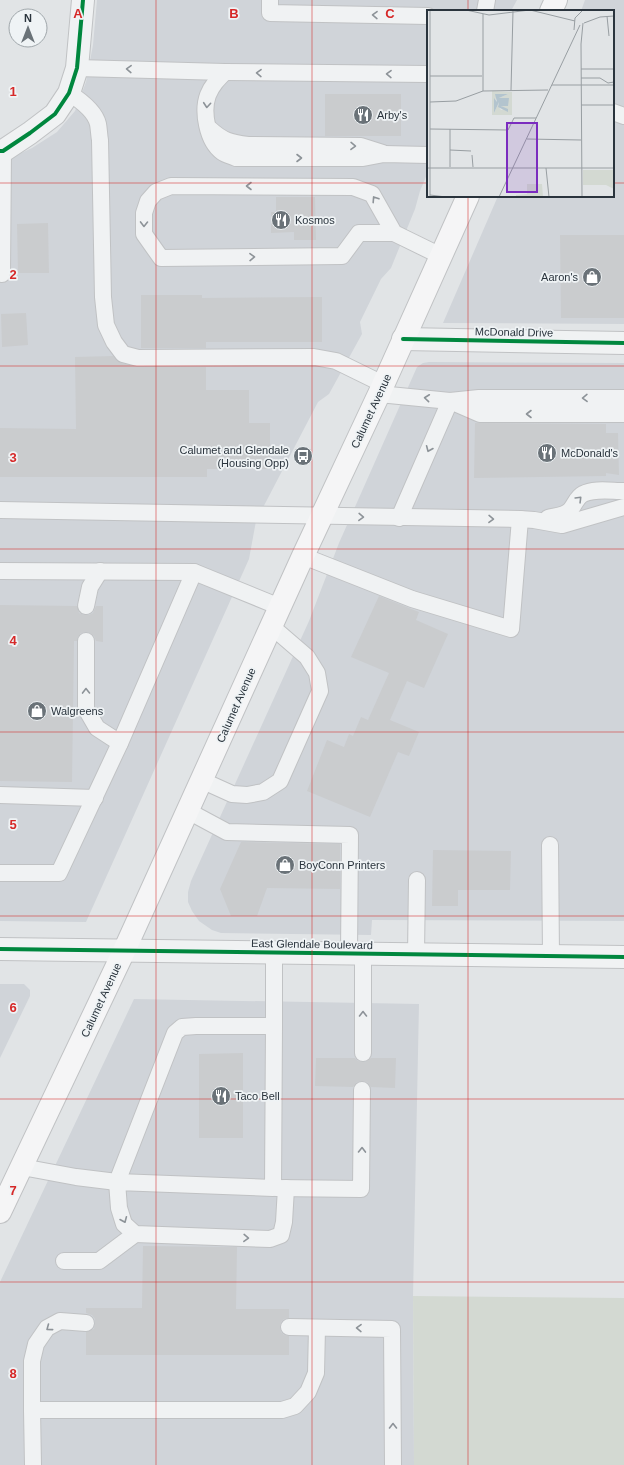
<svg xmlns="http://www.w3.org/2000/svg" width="624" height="1465" viewBox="0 0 624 1465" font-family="Helvetica,sans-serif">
	<rect width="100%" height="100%" fill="#e1e4e6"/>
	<!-- built -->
	<g fill="#d0d4d9">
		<polygon points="97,0 517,0 511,11 428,11 428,172 420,191 415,209 391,268 381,279 360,322 362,334 329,394 318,402 256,521 249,559 86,922 0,921 0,163 32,148 57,132 75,111 86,82 93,45"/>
		<polygon points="585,0 624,0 624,324 443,323 498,196 613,196 613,11 581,11"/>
		<polygon points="429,362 624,363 624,921 372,920 371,935 221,933 212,930 199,921 192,911 188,902 188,892 191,881 309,621 339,543 417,367 423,363"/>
		<polygon points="0,984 24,984 30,990 30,996 0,1058"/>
		<polygon points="134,999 419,1004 413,1296 414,1465 0,1465 0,1282"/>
	</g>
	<!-- green -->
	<polygon fill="#d3d9d2" points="413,1296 624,1298 624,1465 414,1465"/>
	<!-- building -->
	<g fill="#caccce">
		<rect x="325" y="94" width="76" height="42"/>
		<polygon points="276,197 315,197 316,240 294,240 294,232 271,233 271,212 276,212"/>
		<polygon points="48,223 49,273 18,273 17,224"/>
		<polygon points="560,235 624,235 624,318 561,318"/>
		<polygon points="141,295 202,295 202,298 322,297 322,342 206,342 206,348 141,348"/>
		<polygon points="26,313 28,345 2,347 1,314"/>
		<polygon points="113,356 121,363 138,367 206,367 206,390 249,390 249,423 270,423 270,469 207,469 207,477 0,477 0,428 76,429 75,357"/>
		<polygon points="475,423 606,424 606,433 618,433 619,475 606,473 606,476 474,478"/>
		<polygon points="379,596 419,612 416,620 448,634 424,688 407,681 390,720 419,732 409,756 398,752 370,817 307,791 327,740 344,747 349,734 353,736 361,717 368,720 389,673 351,657"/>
		<polygon points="0,605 77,606 79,613 84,615 89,615 93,613 96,606 103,606 103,642 96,641 94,636 90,633 86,632 81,633 78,637 77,641 74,641 72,782 0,781"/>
		<polygon points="241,842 340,844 340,889 267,888 257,916 231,916 220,889"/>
		<polygon points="433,850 511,851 510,890 458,890 458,906 432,906"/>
		<polygon points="243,1053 243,1138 199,1138 199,1054"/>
		<polygon points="316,1058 355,1058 358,1061 363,1062 367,1061 371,1058 396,1058 395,1088 371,1087 367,1082 362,1081 357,1082 353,1087 315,1086"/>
		<polygon points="143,1246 237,1247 236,1309 289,1309 289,1318 284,1319 281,1322 280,1327 281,1332 284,1335 289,1336 289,1355 86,1355 86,1332 94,1329 95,1323 95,1319 92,1315 86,1313 86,1308 142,1308"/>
	</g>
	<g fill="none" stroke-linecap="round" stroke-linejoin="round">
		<defs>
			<g id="service">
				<polyline points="270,0 270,13 428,16"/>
				<polyline points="485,11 487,0"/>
				<polyline points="77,68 225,72 428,74"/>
				<path d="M225,72C218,79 212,85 208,95C202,111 207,141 222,152C226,155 232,156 236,158H363L384,154L428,155"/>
				<path d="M69,93C80,100 95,111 98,124C99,129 99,135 100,140L103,297L106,325L114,342L123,354L138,358L314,357L336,361L383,384"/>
				<polyline points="613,112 624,116"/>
				<path d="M210,129C223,141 231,143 248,145L361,146L383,153"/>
				<polyline points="394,233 372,194 353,187 171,186 156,192 148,201 144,213 144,234 161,258 342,256 359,233 394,233 441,256"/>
				<polyline points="2,274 3,151"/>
				<polyline points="379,394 450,401 479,398 624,398"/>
				<polyline points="0,510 520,519 534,520 562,525 624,507"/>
				<polyline points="399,518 450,401 480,414 624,414"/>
				<path d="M548,518C555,516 566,516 571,509C575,504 577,497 583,494C594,488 611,491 624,491"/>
				<polyline points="303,556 412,599 511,629 520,519"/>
				<polyline points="0,571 194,572 280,607"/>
				<polyline points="86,606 90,587 100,571"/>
				<polyline points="86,641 86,709 97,728 120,743"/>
				<polyline points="201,780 232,794 247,795 263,792 280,781 320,691 317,673 307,657 271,626"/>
				<polyline points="0,795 95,798"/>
				<polyline points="188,811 227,832 350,835 349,954"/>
				<polyline points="550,845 551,956"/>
				<polyline points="0,873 59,873 120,743 194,572"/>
				<polyline points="416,955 417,880"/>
				<polyline points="274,1026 273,1188 117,1182 119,1208 124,1224 135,1234 270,1239 281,1235 284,1222 286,1188"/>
				<polyline points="363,1053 363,954"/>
				<polyline points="22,1167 76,1177 117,1182 175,1033 182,1027 196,1026 274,1026 274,953"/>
				<polyline points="276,1188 361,1189 362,1090"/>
				<polyline points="64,1261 99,1261 135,1234"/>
				<polyline points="289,1327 392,1329 393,1465"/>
				<polyline points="32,1410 32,1361 36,1344 47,1328 60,1321 86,1323"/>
				<polyline points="33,1465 32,1410 282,1410 295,1406 308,1392 316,1373 317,1328"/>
			</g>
			<g id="minor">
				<polyline points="0,151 3,151 30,133 55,114 69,93 77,68 83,0"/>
				<polyline points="403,339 624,343"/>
			</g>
			<polyline id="tertiary" points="0,949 624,957"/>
			<g id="secondary">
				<polyline points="551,11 556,0"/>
				<polyline points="0,1212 124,951 303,556 379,394 468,196"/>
			</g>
		</defs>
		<!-- service casing -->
		<use href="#service" stroke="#c0c2c4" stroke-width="18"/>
		<!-- minor casing -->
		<use href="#minor" stroke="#c0c2c4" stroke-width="24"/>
		<!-- tertiary casing -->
		<use href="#tertiary" stroke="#c0c2c4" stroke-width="24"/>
		<!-- secondary casing -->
		<use href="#secondary" stroke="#c0c2c4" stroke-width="24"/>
		<!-- service -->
		<use href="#service" stroke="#f0f2f3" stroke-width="16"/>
		<!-- minor -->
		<use href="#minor" stroke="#f0f2f3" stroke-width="22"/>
		<!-- tertiary -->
		<use href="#tertiary" stroke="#f0f2f3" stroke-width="22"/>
		<!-- secondary -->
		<use href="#secondary" stroke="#f5f5f6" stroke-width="22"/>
		<defs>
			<g id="cycleway">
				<polyline points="0,151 3,151 30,133 55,114 69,93 77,68 83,0"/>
				<polyline points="403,339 624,343"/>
				<polyline points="0,949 624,957"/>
			</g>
		</defs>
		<!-- cycleway casing -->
		<use href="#cycleway" stroke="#eff3f5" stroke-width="6"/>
		<!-- cycleway -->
		<use href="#cycleway" stroke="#00873e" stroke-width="4"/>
	</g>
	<!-- one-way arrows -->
	<defs><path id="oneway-chevron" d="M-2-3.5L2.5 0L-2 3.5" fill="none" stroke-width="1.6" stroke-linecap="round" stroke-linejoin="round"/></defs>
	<g stroke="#8d9398">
		<use href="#oneway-chevron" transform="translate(375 15) rotate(-179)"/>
		<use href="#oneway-chevron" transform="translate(129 69) rotate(-178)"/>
		<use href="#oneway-chevron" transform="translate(259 73) rotate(-179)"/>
		<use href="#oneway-chevron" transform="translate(389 74) rotate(-179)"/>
		<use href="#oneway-chevron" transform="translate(207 105) rotate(95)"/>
		<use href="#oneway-chevron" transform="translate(353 146) rotate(1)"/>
		<use href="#oneway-chevron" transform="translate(299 158)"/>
		<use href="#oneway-chevron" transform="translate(249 186) rotate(-180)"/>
		<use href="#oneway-chevron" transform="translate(375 199) rotate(-123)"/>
		<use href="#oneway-chevron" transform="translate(144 224) rotate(91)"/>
		<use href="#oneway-chevron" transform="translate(252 257) rotate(-1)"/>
		<use href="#oneway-chevron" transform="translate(427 398) rotate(-174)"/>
		<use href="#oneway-chevron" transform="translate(585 398) rotate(179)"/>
		<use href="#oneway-chevron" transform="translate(529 414) rotate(180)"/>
		<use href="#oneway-chevron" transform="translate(429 449) rotate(113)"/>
		<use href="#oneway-chevron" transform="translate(579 499) rotate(-45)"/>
		<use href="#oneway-chevron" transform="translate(361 517) rotate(2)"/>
		<use href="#oneway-chevron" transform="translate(491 519) rotate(1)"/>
		<use href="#oneway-chevron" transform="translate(86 691) rotate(-91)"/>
		<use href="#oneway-chevron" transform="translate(363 1014) rotate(-90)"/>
		<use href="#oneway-chevron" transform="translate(362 1150) rotate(-89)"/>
		<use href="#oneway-chevron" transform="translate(124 1220) rotate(67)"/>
		<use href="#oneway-chevron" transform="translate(246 1238) rotate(2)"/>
		<use href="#oneway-chevron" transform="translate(49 1328) rotate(143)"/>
		<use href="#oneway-chevron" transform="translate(359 1328) rotate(-179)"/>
		<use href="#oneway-chevron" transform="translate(393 1426) rotate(-90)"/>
	</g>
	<!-- grid -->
	<path fill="none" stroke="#d62828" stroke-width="1" stroke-opacity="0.55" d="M156,0V1465M312,0V1465M468,0V11M0,183H428M613,183H624M468,196V1465M0,366H624M0,549H624M0,732H624M0,916H624M0,1099H624M0,1282H624"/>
	<!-- icons -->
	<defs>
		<symbol id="restaurant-disc" viewBox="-11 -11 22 22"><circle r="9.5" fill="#6a7278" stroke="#eff3f5"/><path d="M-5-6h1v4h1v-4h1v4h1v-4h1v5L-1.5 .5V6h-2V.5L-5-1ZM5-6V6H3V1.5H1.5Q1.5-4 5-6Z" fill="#fff"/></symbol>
		<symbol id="shop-disc" viewBox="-11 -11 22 22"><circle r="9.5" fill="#6a7278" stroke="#eff3f5"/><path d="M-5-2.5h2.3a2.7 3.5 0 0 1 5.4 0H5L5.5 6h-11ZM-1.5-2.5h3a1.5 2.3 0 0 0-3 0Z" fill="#fff"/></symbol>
		<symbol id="bus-disc" viewBox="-11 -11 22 22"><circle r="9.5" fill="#6a7278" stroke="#eff3f5"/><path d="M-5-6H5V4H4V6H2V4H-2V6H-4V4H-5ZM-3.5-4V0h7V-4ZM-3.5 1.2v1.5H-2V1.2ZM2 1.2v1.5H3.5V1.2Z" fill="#fff"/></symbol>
	</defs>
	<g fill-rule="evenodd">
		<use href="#restaurant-disc" x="352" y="104" width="22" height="22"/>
		<use href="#restaurant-disc" x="270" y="209" width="22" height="22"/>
		<use href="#shop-disc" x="581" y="266" width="22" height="22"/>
		<use href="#restaurant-disc" x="536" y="442" width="22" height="22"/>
		<use href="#bus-disc" x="292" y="445" width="22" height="22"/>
		<use href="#shop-disc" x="26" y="700" width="22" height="22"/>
		<use href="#shop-disc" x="274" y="854" width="22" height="22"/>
		<use href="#restaurant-disc" x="210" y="1085" width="22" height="22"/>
	</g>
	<g text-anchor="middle" stroke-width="3.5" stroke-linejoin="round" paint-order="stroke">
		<!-- poi labels -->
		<g font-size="11" fill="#2a343d" stroke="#eff3f5" text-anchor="start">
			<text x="377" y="119">Arby's</text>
			<text x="295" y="224">Kosmos</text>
			<text x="578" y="281" text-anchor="end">Aaron's</text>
			<text x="289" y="454" text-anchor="end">Calumet and Glendale<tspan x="289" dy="13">(Housing Opp)</tspan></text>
			<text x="561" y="457">McDonald's</text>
			<text x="51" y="715">Walgreens</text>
			<text x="299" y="869">BoyConn Printers</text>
			<text x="235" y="1100">Taco Bell</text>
		</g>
		<!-- street labels -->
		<g font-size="11" fill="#2a343d" stroke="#eff3f5">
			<text transform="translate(514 332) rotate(1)" y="4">McDonald Drive</text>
			<text transform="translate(371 411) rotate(-65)" y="4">Calumet Avenue</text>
			<text transform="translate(236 705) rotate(-66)" y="4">Calumet Avenue</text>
			<text transform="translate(312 944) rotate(1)" y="4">East Glendale Boulevard</text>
			<text transform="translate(101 1000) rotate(-65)" y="4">Calumet Avenue</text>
		</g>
	</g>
	<!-- overview -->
	<g transform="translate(427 10)">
		<rect width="187" height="187" fill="#e1e4e6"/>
		<path d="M65,81L85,82V105H65ZM81,84L72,88H75V98H80L74,100L71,96L72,92L67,103L69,87ZM156,160H187V179L179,175H156ZM100,174H115L116,187H89V185L100,184Z" fill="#d3d9d2" fill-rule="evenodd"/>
		<path d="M68,84H81L72,88H82L81,96H74L81,99V102L71,97L72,92L67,103V88L70,92Z" fill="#b3c4ce"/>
		<path fill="none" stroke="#989ea2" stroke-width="1" d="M39,0L62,5L103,0L148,11M56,4V81M180,6L182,26M157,13L173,7L187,6M147,20L148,8L156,0M154,59H187M3,66H55M154,68H173L181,73L187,72M125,75H187M84,80L86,1M3,92L29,91L56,81L121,80M154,95H187M3,119L81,120L87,108H109M23,119V157M100,129L154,130M23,140L44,141M45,145L46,157M0,158H187M119,158L122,187M3,185L19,187M3,187V0M72,187L153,15M155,187L154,34L156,13"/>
		<path fill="#7b2cbf" fill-opacity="0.15" stroke="#7b2cbf" stroke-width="2" d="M80,113H110V182H80Z"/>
		<rect width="187" height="187" fill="none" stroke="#2a343d" stroke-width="2"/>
	</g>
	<g font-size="13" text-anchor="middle" font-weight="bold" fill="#d62828" stroke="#eff3f5" stroke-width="3.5" stroke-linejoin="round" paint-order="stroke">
		<text x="78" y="18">A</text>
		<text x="234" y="18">B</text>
		<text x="390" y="18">C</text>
		<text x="13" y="96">1</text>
		<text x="13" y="279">2</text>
		<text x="13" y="462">3</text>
		<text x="13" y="645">4</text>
		<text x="13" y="829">5</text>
		<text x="13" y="1012">6</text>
		<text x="13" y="1195">7</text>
		<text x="13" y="1378">8</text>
	</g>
	<!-- north arrow -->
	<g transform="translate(28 28)"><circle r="19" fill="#eff3f5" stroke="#a0a7ab"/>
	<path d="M0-3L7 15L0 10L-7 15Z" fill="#6a7278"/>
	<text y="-6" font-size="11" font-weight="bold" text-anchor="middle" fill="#2a343d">N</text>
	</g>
</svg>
